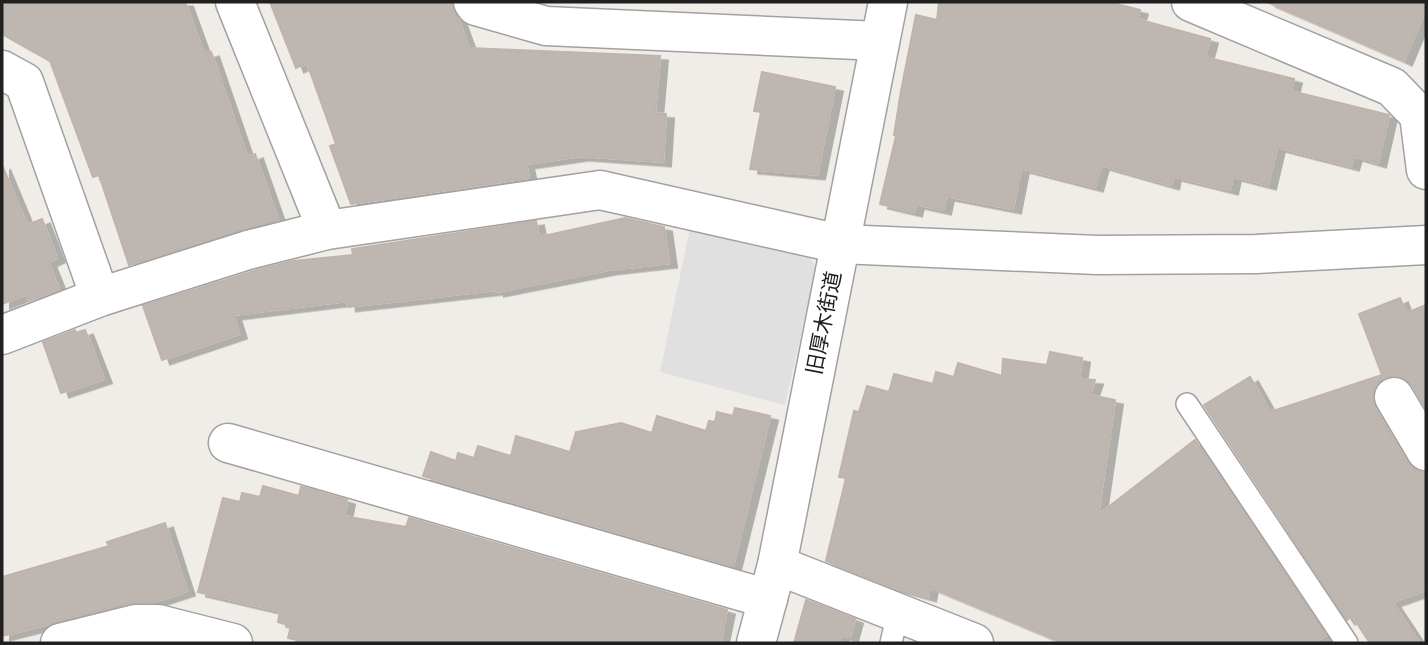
<svg xmlns="http://www.w3.org/2000/svg" width="1428" height="645" viewBox="0 0 1428 645" font-family="Karla,'Noto Sans JP',sans-serif">
	<defs>
		<filter id="shadow"><feDropShadow dx="8" dy="4.5" stdDeviation="0" flood-color="#0004"/></filter>
	</defs>
	<rect width="100%" height="100%" fill="#f0ede8"/>
	<!-- parking -->
	<polygon fill="#e0e0e0" points="691,223 803,247 816,267 785,405 660,372"/>
	<!-- building -->
	<g fill="#bdb6b1" stroke="#c1b3ab" stroke-width="2" filter="url(#shadow)">
		<polygon points="2,2 185,2 204,54 211,52 247,157 255,154 278,220 129,265 99,175 93,177 50,61 2,34"/>
		<polygon points="270,2 452,2 469,48 660,56 655,113 666,114 663,162 581,156 526,164 529,178 351,204 330,146 336,144 307,63 296,68"/>
		<polygon points="939,2 1109,2 1140,10 1137,19 1210,39 1205,57 1294,79 1291,91 1389,115 1378,163 1354,156 1351,166 1277,147 1268,185 1233,176 1230,190 1173,176 1171,185 1101,165 1095,187 1021,168 1013,209 946,196 943,210 916,204 914,212 880,204 896,136 894,135 901,91 916,15 937,20"/>
		<polygon points="1267,2 1426,2 1426,8 1404,61"/>
		<polygon points="762,72 835,87 817,175 750,169 761,112 754,111"/>
		<polygon points="2,165 27,225 42,219 57,258 48,262 59,289 29,301 27,294 2,304"/>
		<polygon points="625,218 664,227 669,263 608,270 496,292 496,290 348,307 347,301 233,315 239,334 162,360 143,306 254,271 293,261 353,255 352,249 536,221 539,237"/>
		<polygon points="1400,298 1406,313 1426,305 1426,409 1412,385 1405,378 1394,375 1383,378 1375,386 1372,398 1375,408 1407,462 1416,470 1426,473 1426,590 1392,602 1419,643 1370,643 1352,616 1347,620 1204,405 1250,377 1270,412 1382,375 1359,314"/>
		<polygon points="75,330 76,333 85,330 104,379 61,393 43,342"/>
		<polygon points="1050,352 1082,358 1079,379 1095,380 1090,395 1115,400 1098,515 1195,440 1326,635 1314,643 1064,643 930,587 928,597 890,586 826,561 846,478 839,477 854,411 859,412 867,386 889,392 894,374 933,384 936,372 954,377 958,363 1002,376 1003,359 1047,365"/>
		<polygon points="735,408 770,416 733,566 423,476 431,452 456,461 458,453 474,458 478,446 511,456 516,436 570,452 576,432 621,423 652,433 657,416 706,431 709,421 715,422 717,412 733,416"/>
		<polygon points="263,486 299,496 301,487 310,489 347,500 344,516 406,527 409,518 727,610 720,643 310,643 288,638 291,626 278,622 280,611 198,592 223,498 240,502 242,493 260,497"/>
		<polygon points="165,523 187,591 154,602 131,603 2,636 2,577 109,546 107,542"/>
		<polygon points="806,600 855,619 850,637 841,635 839,643 794,643"/>
	</g>
	<g fill="none" stroke-linecap="round" stroke-linejoin="round">
		<defs>
			<g id="service">
				<polyline points="1187,404 1347,643"/>
				<polyline points="891,643 898,613"/>
			</g>
			<g id="minor">
				<polyline points="235,2 327,230"/>
				<polyline points="473,2 476,6 546,26 880,41"/>
				<polyline points="1191,2 1392,87 1419,115 1426,170"/>
				<polyline points="2,70 24,82 100,297"/>
				<polyline points="2,335 100,297 248,250 327,230 600,190 840,244 1097,255 1256,254 1426,245"/>
				<polyline points="1394,397 1426,451"/>
				<polyline points="228,443 768,599"/>
				<polyline points="777,565 974,643"/>
				<polyline points="60,643 136,624 158,624 233,643"/>
				<polyline points="756,643 777,565 888,2"/>
			</g>
		</defs>
		<!-- service casing -->
		<use href="#service" stroke="#a1a1a1" stroke-width="24"/>
		<!-- minor casing -->
		<use href="#minor" stroke="#a1a1a1" stroke-width="41"/>
		<!-- service -->
		<use href="#service" stroke="#fff" stroke-width="21"/>
		<!-- minor -->
		<use href="#minor" stroke="#fff" stroke-width="38"/>
	</g>
	<g text-anchor="middle" stroke-width="5" stroke-linejoin="round" paint-order="stroke">
		<!-- street labels -->
		<g font-size="21" fill="#202020" stroke="#fff">
			<text transform="translate(824 323) rotate(-79)" y="7">旧厚木街道</text>
		</g>
	</g>
	<!-- border -->
	<rect width="1428" height="645" fill="none" stroke="#202020" stroke-width="7"/>
</svg>
